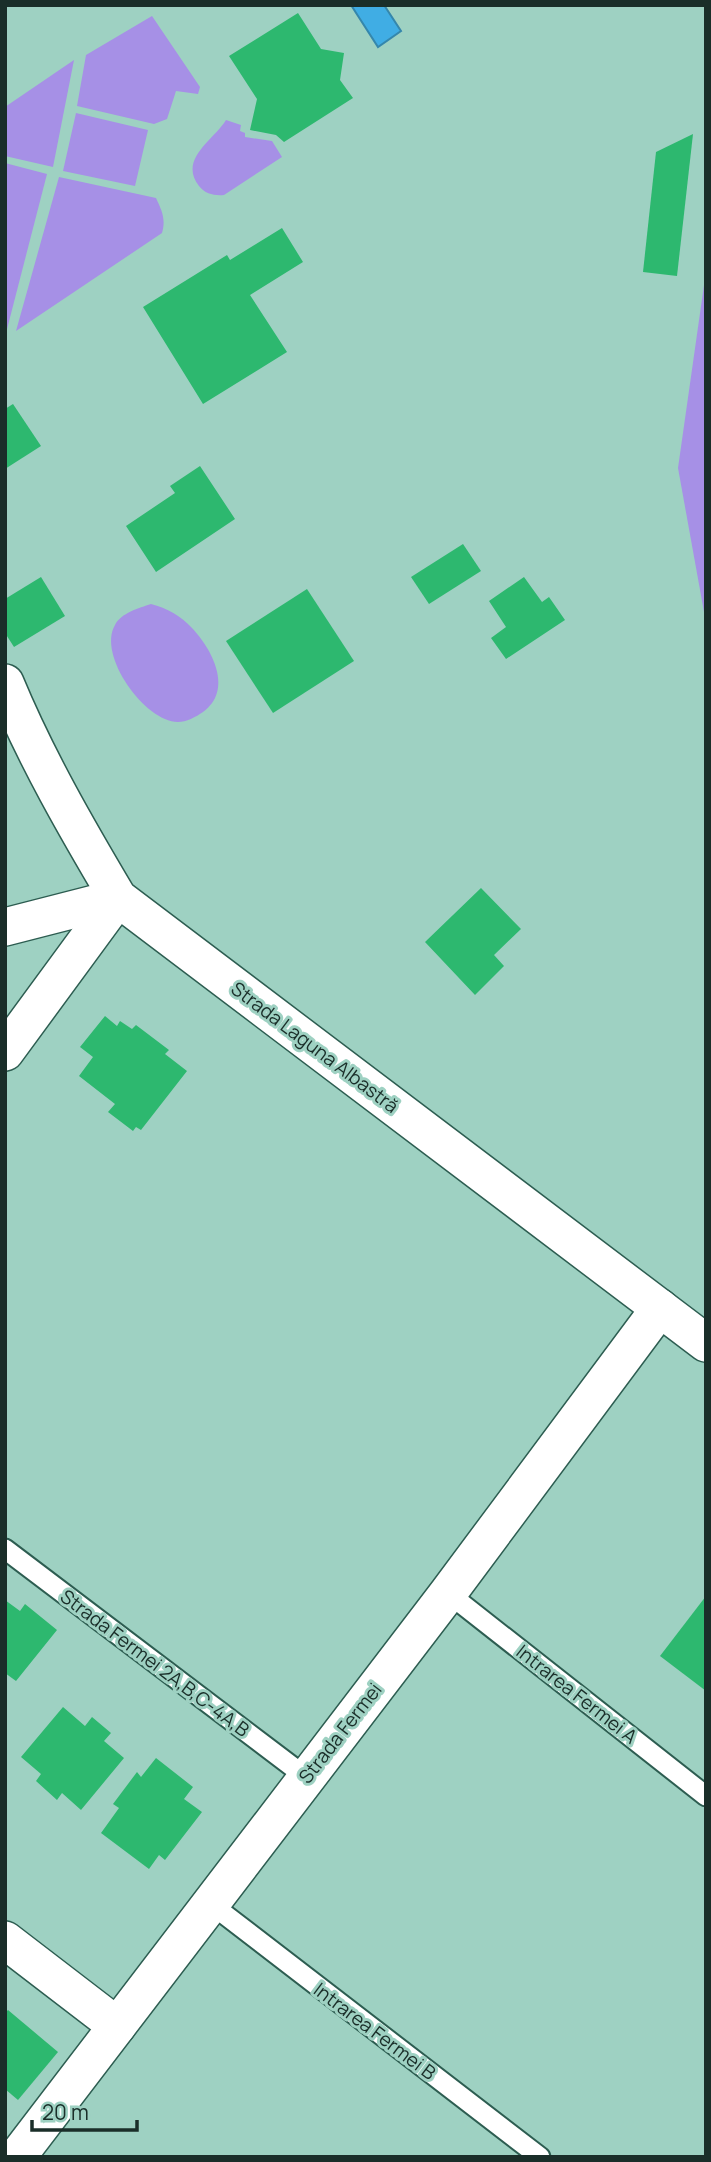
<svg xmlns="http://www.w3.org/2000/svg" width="711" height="2162" viewBox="0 0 711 2162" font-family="Manrope,sans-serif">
	<rect width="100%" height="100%" fill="#9ed1c2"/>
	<!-- green -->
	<g fill="#a690e6">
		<polygon points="152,16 200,87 198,94 176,91 167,119 154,124 77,106 86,55"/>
		<polygon points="74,60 53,167 5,156 5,107"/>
		<polygon points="76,113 148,130 135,186 63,171"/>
		<path d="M226,120L241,125L240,131L245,133V137L272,141L282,157L224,195C215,196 205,194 199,186C178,159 214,140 226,120Z"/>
		<polygon points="5,163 47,174 5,337"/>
		<path d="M59,177L156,198C162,211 166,219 162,233L16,331Z"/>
		<polygon points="706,271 706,623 678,468"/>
		<path d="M151,604C167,608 181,616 192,628C212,649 234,690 203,712C196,717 186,722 178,722C145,722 97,655 115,625C121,613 139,608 151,604Z"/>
	</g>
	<!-- water -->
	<polygon fill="#40ade4" stroke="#3587ac" stroke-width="2" points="351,5 384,5 401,31 378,47"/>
	<!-- building -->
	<g fill="#2db86f">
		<polygon points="298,13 321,49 344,53 340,80 353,98 284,142 276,135 250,130 257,99 229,56"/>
		<polygon points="693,134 677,276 643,272 656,152"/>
		<polygon points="282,228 303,262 250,295 287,352 203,404 143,307 227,255 230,260"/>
		<polygon points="13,404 41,446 5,469 5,409"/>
		<polygon points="200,466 235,519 156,572 126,526 175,493 170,486"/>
		<polygon points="463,544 481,571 429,604 411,577"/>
		<polygon points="41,577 65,616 14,647 5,633 5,599"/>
		<polygon points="524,577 542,602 549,597 565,620 506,659 491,638 506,627 489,601"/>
		<polygon points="307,589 354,661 273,713 226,641"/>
		<polygon points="481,888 521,929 494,955 504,966 475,995 425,942"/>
		<polygon points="105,1016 117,1026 120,1021 132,1029 136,1025 169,1050 165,1054 187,1071 141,1130 136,1127 133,1131 108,1112 115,1104 79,1076 93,1057 80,1047"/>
		<polygon points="706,1596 706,1691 660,1656"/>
		<polygon points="5,1600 20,1611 25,1604 57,1630 16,1681 5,1673"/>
		<polygon points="63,1707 85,1726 92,1717 111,1733 104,1741 124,1758 81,1810 62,1793 57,1800 36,1781 41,1774 21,1757"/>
		<polygon points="156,1758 193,1787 184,1799 202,1812 165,1860 159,1855 149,1869 101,1833 119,1808 113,1804 137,1772 141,1777"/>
		<polygon points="8,2010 58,2052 18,2100 5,2089 5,2013"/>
	</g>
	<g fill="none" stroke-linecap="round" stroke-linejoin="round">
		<defs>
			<g id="lane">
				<polyline points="5,1549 306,1777"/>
				<polyline points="448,1593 706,1796"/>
				<polyline points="211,1904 540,2157"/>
			</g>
			<g id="street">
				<path d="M5,683C36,758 77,829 118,898L706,1343"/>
				<polyline points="5,927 118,898"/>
				<polyline points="5,1052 118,898"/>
				<polyline points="5,1940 117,2026"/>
				<polyline points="17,2157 448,1593 660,1308"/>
			</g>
		</defs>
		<!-- lane casing -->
		<use href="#lane" stroke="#2d5d51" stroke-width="23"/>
		<!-- street casing -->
		<use href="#street" stroke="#2d5d51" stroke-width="40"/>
		<!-- lane -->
		<use href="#lane" stroke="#fff" stroke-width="19"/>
		<!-- street -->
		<use href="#street" stroke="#fff" stroke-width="37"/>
	</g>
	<g text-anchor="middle" stroke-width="6" stroke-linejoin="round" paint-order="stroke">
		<!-- street labels -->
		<g font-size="19" fill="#1a2e29" stroke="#9ed1c2">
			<text transform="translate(315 1047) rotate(37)" y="7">Strada Laguna Albastră</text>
			<text transform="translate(155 1663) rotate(37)" y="7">Strada Fermei 2A,B,C-4A,B</text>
			<text transform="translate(577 1694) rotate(38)" y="7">Intrarea Fermei A</text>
			<text transform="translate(340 1733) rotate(-52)" y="7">Strada Fermei</text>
			<text transform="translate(375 2031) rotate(37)" y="7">Intrarea Fermei B</text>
		</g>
	</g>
	<!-- border -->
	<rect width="711" height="2162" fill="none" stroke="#1a2e29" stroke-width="14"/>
	<!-- scale -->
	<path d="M32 2120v10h105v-10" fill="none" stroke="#1a2e29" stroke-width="3.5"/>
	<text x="42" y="2120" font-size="21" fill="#1a2e29" stroke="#9ed1c2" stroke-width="5" paint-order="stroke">20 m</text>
</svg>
